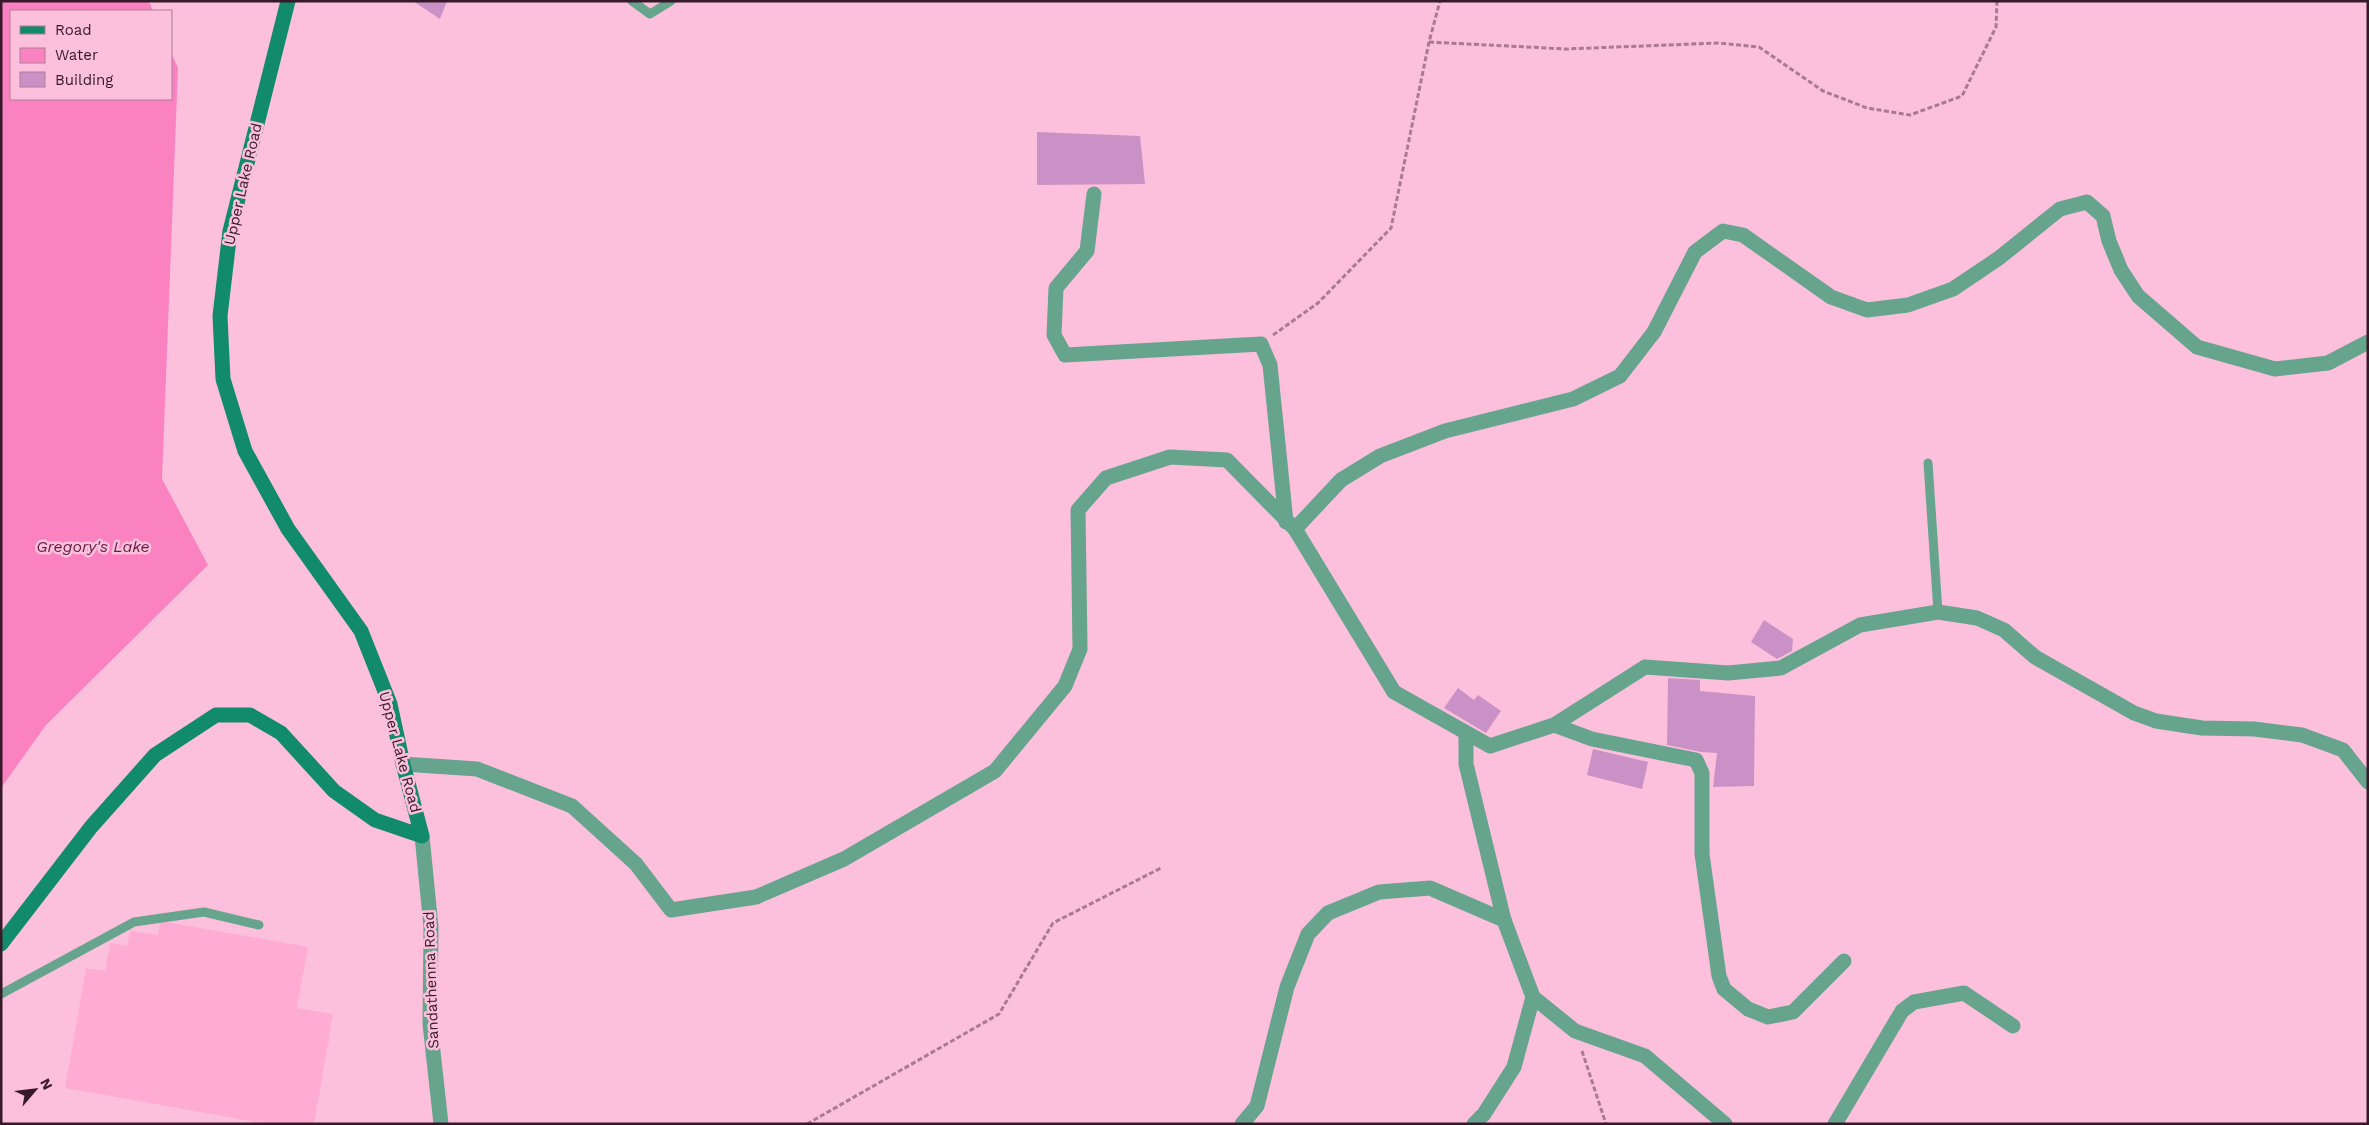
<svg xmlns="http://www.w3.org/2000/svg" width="2369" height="1125" viewBox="0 0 2369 1125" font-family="'Work Sans',sans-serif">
	<rect width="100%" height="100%" fill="#fdc0dc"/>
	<!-- built -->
	<polygon fill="#ffacd4" points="160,921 308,947 297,1008 333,1014 314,1124 267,1124 65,1088 86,968 105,971 110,943 127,946 130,931 158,935"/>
	<!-- water -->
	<polygon fill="#fa82c0" points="1,1 149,1 153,11 11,11 11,99 171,99 171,53 178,68 162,479 208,565 46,725 1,788"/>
	<!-- building -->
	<g fill="#ca91c6">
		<polygon points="413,1 447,1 440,19"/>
		<polygon points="1037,132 1140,136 1145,184 1037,185"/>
		<polygon points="1764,620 1793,639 1792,651 1777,659 1751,642"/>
		<polygon points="1668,678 1700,680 1700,691 1755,696 1754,786 1713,787 1717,753 1701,752 1667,745"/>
		<polygon points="1458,688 1474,700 1478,695 1501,711 1486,733 1444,708"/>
		<polygon points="1593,749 1648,762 1642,789 1587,775"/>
	</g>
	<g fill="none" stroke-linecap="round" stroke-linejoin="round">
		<!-- path -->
		<g stroke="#a97a90" stroke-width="3" stroke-dasharray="5 2.5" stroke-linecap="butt">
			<polyline points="1429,42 1566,49 1718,43 1759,47 1823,91 1867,108 1910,115 1962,96 1996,27 1997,1"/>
			<polyline points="1273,335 1318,303 1391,228 1429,42 1440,1"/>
			<polyline points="1582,1051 1606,1124"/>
			<polyline points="807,1124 999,1014 1053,923 1161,868"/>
		</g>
		<!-- lane -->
		<g stroke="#66a48e" stroke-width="9">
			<polyline points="632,1 650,14 671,1"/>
			<polyline points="1928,463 1938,612"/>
			<polyline points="1,994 134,922 204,912 259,925"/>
		</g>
		<!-- street -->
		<g stroke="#66a48e" stroke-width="15">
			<polyline points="1094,194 1087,251 1056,288 1054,335 1065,355 1261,344 1270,365 1286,522"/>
			<polyline points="1295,529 1341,480 1380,456 1445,431 1573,399 1620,376 1654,332 1695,252 1723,231 1743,235 1831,297 1867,310 1908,305 1953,289 1999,258 2060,209 2087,202 2103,216 2109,241 2121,270 2138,296 2197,347 2275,369 2328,363 2368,342"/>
			<polyline points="1554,725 1592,739 1696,760 1702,773 1702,854 1719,976 1724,989 1748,1009 1768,1017 1793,1012 1844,961"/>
			<polyline points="1466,734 1466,764 1504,920 1533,997 1575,1031 1645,1056 1725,1124"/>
			<polyline points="403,764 477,769 572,806 636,864 671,910 756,897 844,859 995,771 1065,686 1080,649 1078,510 1106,478 1170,457 1227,460 1295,529 1394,692 1490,746 1554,725 1645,667 1728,673 1781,668 1860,625 1938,612 1977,618 2004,630 2035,657 2134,713 2156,721 2202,728 2254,729 2302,735 2343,750 2368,782"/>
			<polyline points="422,836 431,927 430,1024 441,1124"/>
			<polyline points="1242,1124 1257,1106 1287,987 1308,934 1328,913 1379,892 1430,888 1504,920"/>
			<polyline points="1474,1124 1484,1114 1514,1067 1533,997"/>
			<polyline points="1835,1124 1902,1011 1914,1002 1964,993 2013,1026"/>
		</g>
		<!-- secondary -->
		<polyline stroke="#118b6c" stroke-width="15" points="1,944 91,827 155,755 216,715 250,715 281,733 334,791 375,820 422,836 403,764 390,704 361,631 288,529 245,451 223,379 220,316 230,231 288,1"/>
	</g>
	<g text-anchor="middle" stroke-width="5" stroke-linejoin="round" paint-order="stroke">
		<!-- street labels -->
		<g font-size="15" fill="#361a29" stroke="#fdc0dc">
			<text transform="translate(243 184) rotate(-77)" y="5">Upper Lake Road</text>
			<text transform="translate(400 752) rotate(75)" y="5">Upper Lake Road</text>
			<text transform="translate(431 980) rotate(-92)" y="5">Sandathenna Road</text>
		</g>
		<!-- water labels -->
		<g font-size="16" font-style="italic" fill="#631a44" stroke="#fdc0dc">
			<text x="93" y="552">Gregory's Lake</text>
		</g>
	</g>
	<!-- border -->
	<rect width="2369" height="1125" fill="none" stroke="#361a29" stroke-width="5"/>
	<!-- legend -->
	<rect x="10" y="10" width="162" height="90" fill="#fdc0dc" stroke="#ad7e94"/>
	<rect x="20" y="26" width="25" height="8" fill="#118b6c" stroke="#ad7e94"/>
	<text x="55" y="35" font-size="15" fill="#361a29">Road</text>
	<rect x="20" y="48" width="25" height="15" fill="#fa82c0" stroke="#ad7e94"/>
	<text x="55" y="60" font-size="15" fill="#361a29">Water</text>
	<rect x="20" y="72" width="25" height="15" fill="#ca91c6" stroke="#ad7e94"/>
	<text x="55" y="85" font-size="15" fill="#361a29">Building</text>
	<!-- north arrow -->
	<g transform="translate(35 1090) rotate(62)" stroke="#fdc0dc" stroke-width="4" paint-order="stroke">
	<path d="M0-4L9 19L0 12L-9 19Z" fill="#361a29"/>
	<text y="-8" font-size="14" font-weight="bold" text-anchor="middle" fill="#361a29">N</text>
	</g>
</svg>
